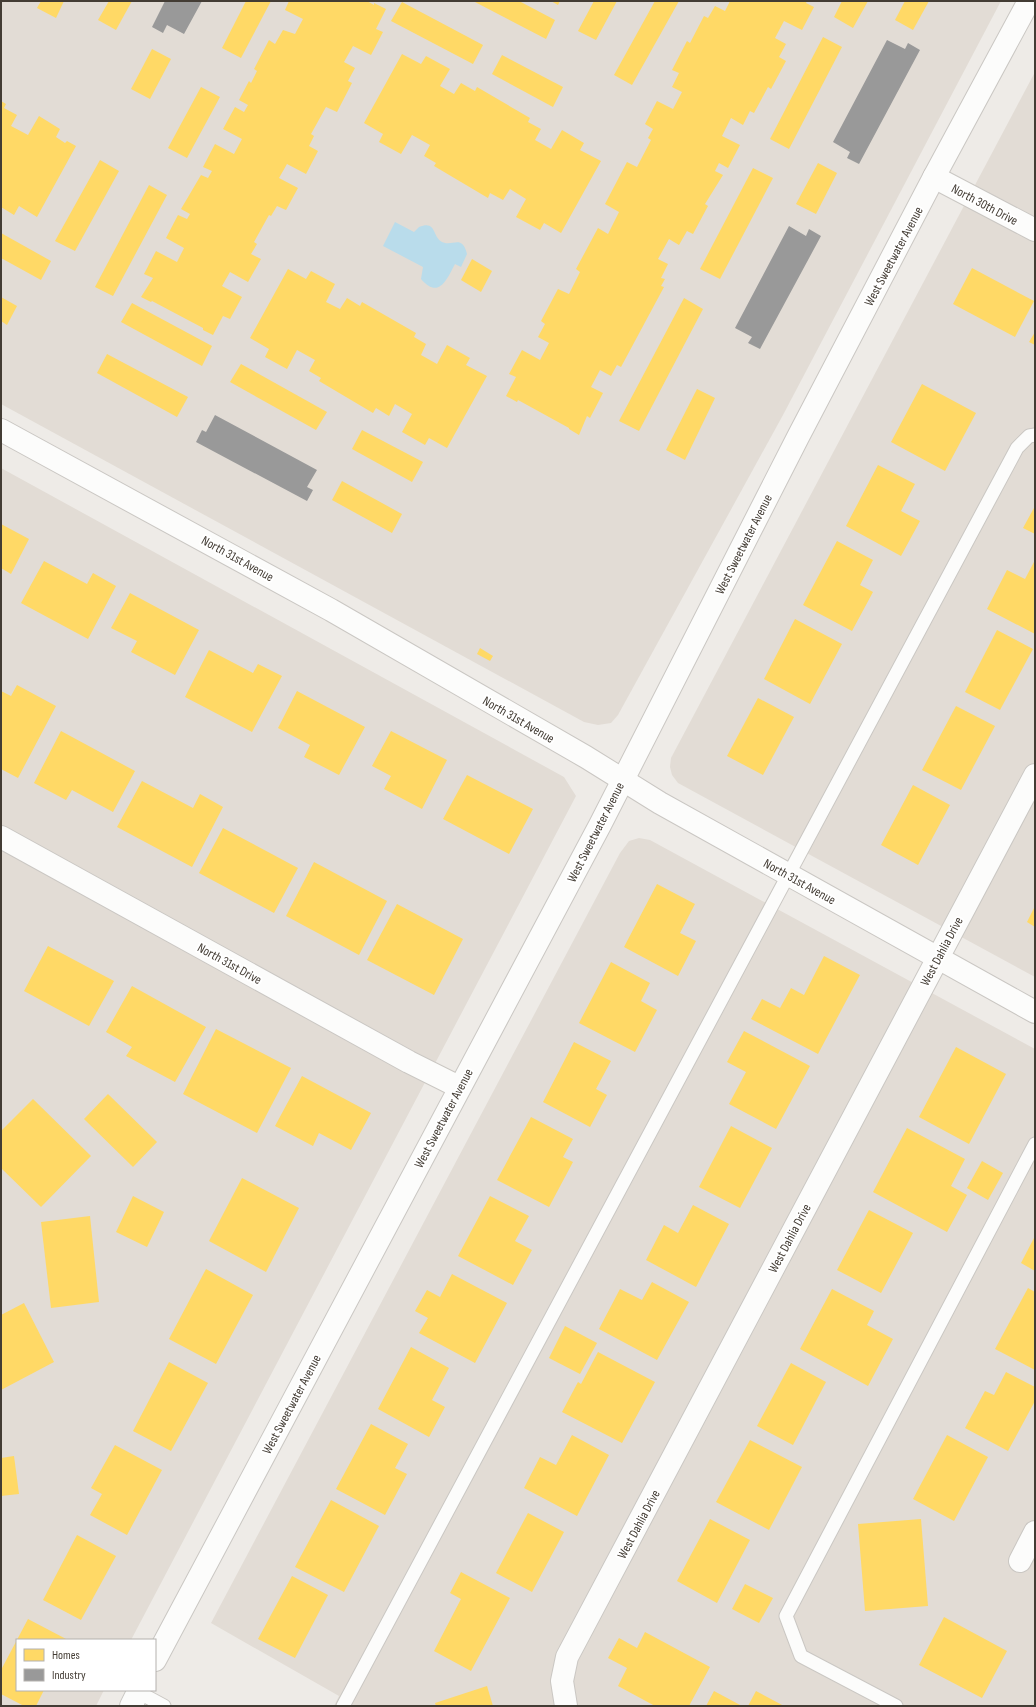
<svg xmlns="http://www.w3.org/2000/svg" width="1036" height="1707" viewBox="0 0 1036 1707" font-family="'Sofia Sans Condensed',sans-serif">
	<rect width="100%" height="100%" fill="#eeebe7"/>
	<!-- residential -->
	<g fill="#e2dcd5">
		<polygon points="1,1 1001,1 783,415 618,715 611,723 598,725 584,722 1,404"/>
		<polygon points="1035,72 1035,977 678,783 672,775 670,767 671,758"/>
		<polygon points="1,468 564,777 576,796 131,1640 17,1640 17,1690 104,1690 96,1706 1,1706"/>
		<polygon points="639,838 650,840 1035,1049 1035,1706 334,1706 339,1696 211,1623 620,853 629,841"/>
	</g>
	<!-- water -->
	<path fill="#b9dceb" d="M395,222L414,232L419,227C437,220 432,237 442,242C453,247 462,234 467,254L461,267L455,264C447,279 439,300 421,279L423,267L383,246Z"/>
	<!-- homes -->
	<g fill="#ffd966">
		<polygon points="41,1 64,1 56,18 37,8"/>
		<polygon points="109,1 132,1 116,30 98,20"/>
		<polygon points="246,1 271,1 241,58 222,48"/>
		<polygon points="289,1 367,1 374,5 374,3 386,9 376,29 383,32 371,55 353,46 344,62 355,68 348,81 352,83 337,112 326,107 311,134 314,136 309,146 318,151 306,174 287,164 279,178 298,188 286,210 277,206 271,216 269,215 254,242 257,244 251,254 261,259 248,282 230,272 222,286 242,297 230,319 223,316 213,335 203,330 203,328 152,301 151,302 141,297 153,278 144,274 156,251 177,262 184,248 166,238 178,215 187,219 190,214 181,209 201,175 208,178 212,171 203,167 215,144 234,154 242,139 223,129 235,107 244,112 248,105 239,100 249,81 251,83 257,71 254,69 269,40 275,44 283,30 295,34 303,19 285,10"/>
		<polygon points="473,1 519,1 555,20 546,39"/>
		<polygon points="551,1 560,1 558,5"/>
		<polygon points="594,1 617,1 596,40 578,31"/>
		<polygon points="655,1 679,1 632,85 614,75"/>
		<polygon points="730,1 807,1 806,3 814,7 802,30 784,21 775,38 786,44 779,57 786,61 771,89 768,87 754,113 750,111 743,125 731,118 722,136 740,145 728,168 719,163 715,171 723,175 705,204 708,206 693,234 687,231 679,245 669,239 658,259 668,264 661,278 665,279 661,286 664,287 621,367 617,365 611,376 600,370 591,387 603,393 590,418 587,416 579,435 569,429 569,428 518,400 517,402 506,396 516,377 509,374 522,350 540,360 549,343 538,337 545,324 541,321 558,289 569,294 580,272 576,269 598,228 608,234 619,212 605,204 627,162 637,167 651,140 648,138 653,129 645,124 657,101 673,109 682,92 672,87 679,73 672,70 687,41 690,43 704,16 708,18 715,6 725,11"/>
		<polygon points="842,1 868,1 853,28 834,17"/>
		<polygon points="905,1 929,1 913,30 895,20"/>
		<polygon points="402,2 483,45 473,64 391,21"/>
		<polygon points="823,37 842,47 789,149 770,139"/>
		<polygon points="152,49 171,59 150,99 131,89"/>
		<polygon points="402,54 421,64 426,56 450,69 440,86 454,94 461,83 475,91 477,87 530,118 528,122 541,129 535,140 551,149 562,130 584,143 580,150 601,161 561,233 544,223 540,230 516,217 526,199 510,189 503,200 490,193 488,198 434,166 436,163 424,156 430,145 412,135 401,154 379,142 383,134 364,123"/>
		<polygon points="502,55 563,87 553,107 492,74"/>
		<polygon points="201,87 220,97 187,158 168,148"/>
		<polygon points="1,101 6,104 4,108 17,115 11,126 28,135 39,116 60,129 56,137 65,143 67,141 76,146 37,217 19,206 14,215 1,207"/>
		<polygon points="100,160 119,171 75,251 55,241"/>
		<polygon points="818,163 837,173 816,214 796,204"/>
		<polygon points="753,168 773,178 720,279 700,269"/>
		<polygon points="149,185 167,195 113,296 95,287"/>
		<polygon points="1,233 51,261 41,280 1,258"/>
		<polygon points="472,259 492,271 481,292 461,280"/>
		<polygon points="972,268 1034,301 1015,337 953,304"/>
		<polygon points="288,269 306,279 311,271 335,284 326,302 340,309 347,298 360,306 362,302 416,333 414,337 426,344 421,355 437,364 447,345 470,358 466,365 487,376 447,448 429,438 425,445 402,432 412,414 395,404 389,416 376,408 373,413 319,381 321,378 309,371 315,360 297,350 287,369 265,357 269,349 250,338"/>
		<polygon points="1,297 17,306 7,325 1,321"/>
		<polygon points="684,298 703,309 639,431 619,421"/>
		<polygon points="132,303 212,346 202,366 121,322"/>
		<polygon points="1035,332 1035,345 1029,342"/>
		<polygon points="107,354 188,397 177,417 97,373"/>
		<polygon points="241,364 327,412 316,430 230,382"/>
		<polygon points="922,384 976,413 945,471 891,442"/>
		<polygon points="697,389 715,398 685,460 666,450"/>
		<polygon points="362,430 423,462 412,482 352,449"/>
		<polygon points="878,465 915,484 901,511 920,521 901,556 846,526"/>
		<polygon points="342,481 402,514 392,533 332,500"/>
		<polygon points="1035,506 1035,534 1023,528"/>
		<polygon points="1,524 29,539 11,574 1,568"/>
		<polygon points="837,541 873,560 860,585 873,592 852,631 803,605"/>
		<polygon points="1035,560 1035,634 987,609 1007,570 1025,579"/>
		<polygon points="44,561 87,584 93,573 116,586 88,639 21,603"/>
		<polygon points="130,593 199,630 175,675 131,652 137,641 111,628"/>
		<polygon points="795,619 842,644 810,704 764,679"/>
		<polygon points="997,630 1033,649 1000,710 965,692"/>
		<polygon points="480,648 493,656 490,661 477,654"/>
		<polygon points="209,650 253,673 258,664 282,676 252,732 185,697"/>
		<polygon points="17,685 56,706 18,778 1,769 1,691 11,696"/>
		<polygon points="297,691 365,727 339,775 304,757 310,745 278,728"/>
		<polygon points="758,698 794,717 763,775 727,756"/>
		<polygon points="956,706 995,726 961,790 922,770"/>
		<polygon points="61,731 135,771 113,812 72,790 66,800 34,783"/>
		<polygon points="391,731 447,760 422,809 384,789 391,776 372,766"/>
		<polygon points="467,775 533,809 509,854 443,819"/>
		<polygon points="142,781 193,808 200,794 223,807 192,867 117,827"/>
		<polygon points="913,785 950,805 918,865 881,845"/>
		<polygon points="223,828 298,868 274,913 199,873"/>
		<polygon points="314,862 387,901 359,955 286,916"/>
		<polygon points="657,884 695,904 680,933 696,941 678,976 624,947"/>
		<polygon points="397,904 463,939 434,995 367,960"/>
		<polygon points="1035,906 1035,927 1027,922"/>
		<polygon points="48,946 114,981 89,1026 24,991"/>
		<polygon points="824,956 860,975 818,1054 751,1019 762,999 780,1008 791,988 804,995"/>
		<polygon points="611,962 650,983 641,1001 657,1010 635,1052 579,1023"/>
		<polygon points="132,986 206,1027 175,1082 126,1056 132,1047 106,1032"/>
		<polygon points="216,1029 291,1068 257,1133 183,1094"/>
		<polygon points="744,1031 810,1066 776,1129 729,1104 746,1072 727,1062"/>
		<polygon points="574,1042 611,1061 596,1089 607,1095 590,1127 543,1102"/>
		<polygon points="956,1047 1006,1074 969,1144 919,1117"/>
		<polygon points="302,1076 371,1113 351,1150 319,1133 313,1146 275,1126"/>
		<polygon points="108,1094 157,1142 133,1167 84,1119"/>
		<polygon points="33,1099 91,1156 41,1207 1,1168 1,1131"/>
		<polygon points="531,1117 573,1139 563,1157 573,1162 549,1207 497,1180"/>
		<polygon points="731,1126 772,1148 740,1208 699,1187"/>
		<polygon points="907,1128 965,1159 951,1186 967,1195 947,1232 873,1192"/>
		<polygon points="982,1161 1003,1173 988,1200 967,1188"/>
		<polygon points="242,1178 299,1208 266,1272 209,1241"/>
		<polygon points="133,1196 164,1212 147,1247 116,1232"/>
		<polygon points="490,1196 529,1216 515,1241 532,1250 513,1285 458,1256"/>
		<polygon points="693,1205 729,1224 696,1287 646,1260 664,1225 678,1233"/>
		<polygon points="869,1210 913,1233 881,1293 837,1270"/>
		<polygon points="90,1216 99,1302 51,1308 41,1222"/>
		<polygon points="1035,1236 1035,1271 1021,1263"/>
		<polygon points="206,1269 253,1295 216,1364 169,1339"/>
		<polygon points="452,1274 507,1303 475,1363 419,1333 428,1318 415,1311 427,1290 440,1297"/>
		<polygon points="652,1282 689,1302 657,1360 599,1329 620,1289 642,1300"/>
		<polygon points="1028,1288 1035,1292 1035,1370 995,1349"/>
		<polygon points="832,1289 874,1311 867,1325 893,1339 868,1386 800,1349"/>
		<polygon points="24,1303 54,1362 1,1390 1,1315"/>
		<polygon points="565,1326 597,1343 580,1374 549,1358"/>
		<polygon points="411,1347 449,1368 432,1400 445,1407 429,1437 378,1409"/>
		<polygon points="598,1352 655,1382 622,1443 562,1412 578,1382 581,1384"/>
		<polygon points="169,1362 208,1383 171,1451 133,1431"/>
		<polygon points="791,1363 826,1382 793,1445 757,1426"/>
		<polygon points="1006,1372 1035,1387 1035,1401 1008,1451 965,1428 985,1391 994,1395"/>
		<polygon points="371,1424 408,1444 395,1468 407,1474 385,1515 336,1489"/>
		<polygon points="572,1435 609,1455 577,1516 524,1488 540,1457 556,1465"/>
		<polygon points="947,1435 988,1457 954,1521 913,1499"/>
		<polygon points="750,1440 802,1467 769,1530 716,1502"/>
		<polygon points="115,1445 162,1470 127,1535 90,1515 102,1494 91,1488"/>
		<polygon points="14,1456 19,1494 1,1496 1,1458"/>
		<polygon points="331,1500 379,1526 344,1592 295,1567"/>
		<polygon points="528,1513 564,1532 532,1592 496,1573"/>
		<polygon points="710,1519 750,1540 717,1603 677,1581"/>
		<polygon points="921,1519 928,1606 865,1611 858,1524"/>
		<polygon points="77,1535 116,1556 81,1620 43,1600"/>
		<polygon points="461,1572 510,1598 471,1671 434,1651 461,1599 450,1593"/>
		<polygon points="292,1576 328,1595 295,1658 258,1639"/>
		<polygon points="745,1584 773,1598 759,1623 732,1609"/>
		<polygon points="944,1617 1007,1651 982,1698 919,1665"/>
		<polygon points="28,1619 68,1640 17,1640 17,1690 44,1690 36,1706 24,1706 1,1694 1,1670"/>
		<polygon points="645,1632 710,1667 689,1706 655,1706 618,1686 627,1668 608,1658 619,1638 637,1648"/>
		<polygon points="487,1686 493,1706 436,1706 435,1703"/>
		<polygon points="714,1691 742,1706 706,1706"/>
		<polygon points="756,1691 784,1706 748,1706"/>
	</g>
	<!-- industry -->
	<g fill="#999">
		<polygon points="165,1 202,1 184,34 167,25 163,33 152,27"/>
		<polygon points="887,40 905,49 908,43 920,50 859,164 847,158 850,152 833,142"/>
		<polygon points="789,226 806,236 809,229 821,236 760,349 748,343 752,337 735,328"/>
		<polygon points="215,415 317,470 307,487 313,490 307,501 196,442 202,430 206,432"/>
	</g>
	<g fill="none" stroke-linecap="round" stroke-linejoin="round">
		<defs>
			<g id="service">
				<polyline points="138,1692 164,1706"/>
				<polyline points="343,1706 1017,448 1029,436 1035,435"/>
				<polyline points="896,1706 801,1656 786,1616 1035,1144"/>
			</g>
			<g id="minor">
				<polyline points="934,177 1035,230"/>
				<polyline points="1,837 409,1062 459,1087"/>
				<polyline points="1020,1561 1035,1532"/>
				<polyline points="566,1706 562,1681 567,1657 1035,775"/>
			</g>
			<g id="tertiary">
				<polyline points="1,430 331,610 586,757 660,803 1035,1012"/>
				<polyline points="155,1660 600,825 798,437 934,177 1029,1"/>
				<polyline points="131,1706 139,1690"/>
			</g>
		</defs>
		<!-- service casing -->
		<use href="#service" stroke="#cac7c3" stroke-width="15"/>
		<!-- minor casing -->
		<use href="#minor" stroke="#cac7c3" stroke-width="24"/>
		<!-- tertiary casing -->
		<use href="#tertiary" stroke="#cac7c3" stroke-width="24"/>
		<!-- service -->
		<use href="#service" stroke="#fcfcfb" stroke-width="13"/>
		<!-- minor -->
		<use href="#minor" stroke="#fcfcfb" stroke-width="22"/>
		<!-- tertiary -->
		<use href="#tertiary" stroke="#fcfcfb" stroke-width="22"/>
	</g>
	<g text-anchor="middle" stroke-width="4" stroke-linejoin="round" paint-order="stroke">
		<!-- street labels -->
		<g font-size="13" fill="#433c34" stroke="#fff">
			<text transform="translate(985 204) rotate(28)" y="5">North 30th Drive</text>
			<text transform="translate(893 256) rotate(-62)" y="5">West Sweetwater Avenue</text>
			<text transform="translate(743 544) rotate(-63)" y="5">West Sweetwater Avenue</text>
			<text transform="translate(238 558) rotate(29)" y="5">North 31st Avenue</text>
			<text transform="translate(519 719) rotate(30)" y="5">North 31st Avenue</text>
			<text transform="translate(595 832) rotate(-63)" y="5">West Sweetwater Avenue</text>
			<text transform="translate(800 881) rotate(29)" y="5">North 31st Avenue</text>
			<text transform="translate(941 951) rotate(-62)" y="5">West Dahlia Drive</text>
			<text transform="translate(230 963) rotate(29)" y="5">North 31st Drive</text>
			<text transform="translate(443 1118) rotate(-62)" y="5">West Sweetwater Avenue</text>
			<text transform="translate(789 1238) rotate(-62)" y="5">West Dahlia Drive</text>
			<text transform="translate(291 1404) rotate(-62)" y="5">West Sweetwater Avenue</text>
			<text transform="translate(638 1524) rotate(-62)" y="5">West Dahlia Drive</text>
		</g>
	</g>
	<!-- border -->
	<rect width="1036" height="1707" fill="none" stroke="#433c34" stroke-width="4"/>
	<!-- legend -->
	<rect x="16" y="1639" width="140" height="52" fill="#ffffff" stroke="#b4b1ae"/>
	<rect x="24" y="1649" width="20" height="12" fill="#ffd966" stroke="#b4b1ae"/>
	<text x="52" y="1659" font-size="12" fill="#433c34">Homes</text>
	<rect x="24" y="1669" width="20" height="12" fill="#999999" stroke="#b4b1ae"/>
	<text x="52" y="1679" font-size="12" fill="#433c34">Industry</text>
</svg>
